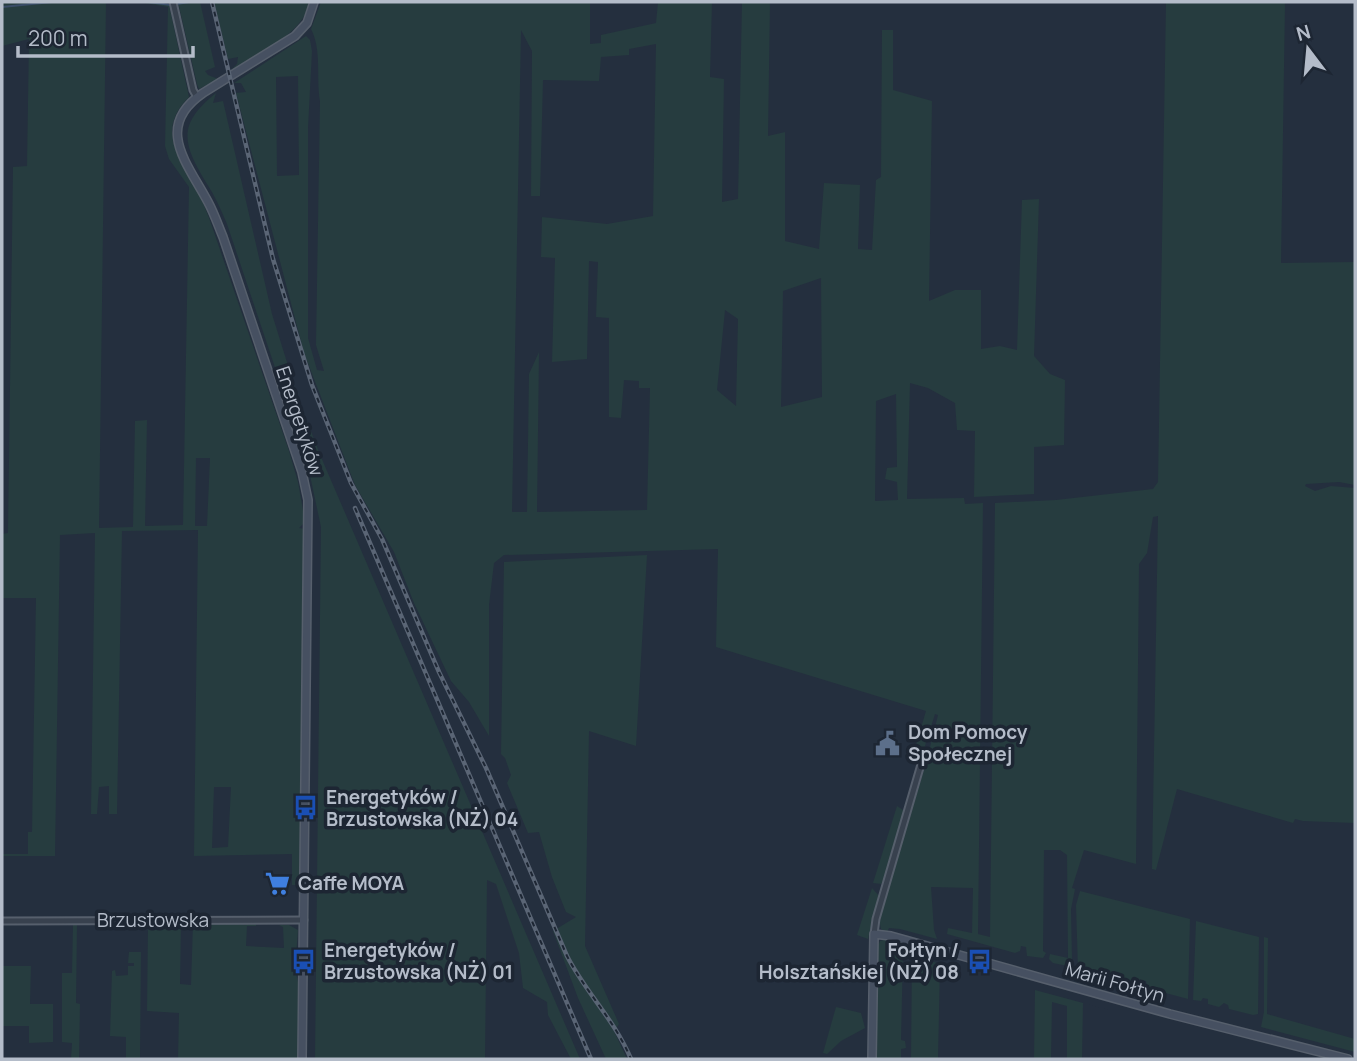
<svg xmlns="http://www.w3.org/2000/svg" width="1357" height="1061" viewBox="0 0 1357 1061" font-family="Manrope,sans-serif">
	<rect width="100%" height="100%" fill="#242f3e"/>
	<!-- green -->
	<g fill="#263c3f" fill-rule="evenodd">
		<path d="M2,2H106L99,528L133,527L135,421L147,420L145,526L183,525L189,187L169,159L165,146L168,7L139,2H156L169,5L189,97C157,129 177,155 195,186C204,203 210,220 216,238L289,451L298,482L305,522L299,528L306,529L301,880L298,885H292V854L194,856L198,530L122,531L117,814H109V786L99,787L97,814H91L95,533L60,535L55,856H3L2,858V854H28V832H32L36,598H2V534L8,533L13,167L27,166L29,39L2,46ZM196,458H210L207,526H195ZM214,787H231L228,847L212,848Z"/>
		<polygon points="178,2 200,2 215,67 205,71 208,75 218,79 199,89 197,84"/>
		<path d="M214,2H311C299,37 261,52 231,70L237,64L238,57L228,59Z"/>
		<path d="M321,2H590V44L601,43V35L656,23L658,2H712L710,77L724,79L722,202L738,199L742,2H770L768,136L785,132V241L819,249L824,183L860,185L858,249L872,250L876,180L881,177L882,30H893V90L932,101L929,301L955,290H981V349L1000,346L1017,350L1022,200L1039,199L1034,356L1050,374L1065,380L1064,445L1034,447V494L974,497L975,431L957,430L955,403L928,388L910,383L907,499L964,498L965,504L983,503L978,934L990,937L995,503L1056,500L1153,489L1158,482L1166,2H1285L1281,263L1354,262L1355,172V485L1339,482L1306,484L1305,486L1315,491L1331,486L1355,488V823L1303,821L1295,819L1293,823L1177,789L1156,870L1152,869L1158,516L1153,517L1147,553L1139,564L1136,864L1084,850L1072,888L1075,889L1071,909L1072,960L1068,966L1053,963L1049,959L1050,954L1068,958L1067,855L1060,850H1044L1043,951L1046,953L1043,958L1027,956L1026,947L1021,946L1020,951L1015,953L947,934L948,928L972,933L973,888L931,887L934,930L937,939L900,929L889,928L887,932L881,929L879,919L926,763L938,715L935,714L924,749L920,751L915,748L926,711L716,647L718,549L504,555L494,563L489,605V736L469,702L451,681L414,603L394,552L355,485L304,353L236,93L246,92L241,83H234L306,36L310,40L312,51L308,128V338L317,370L324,371L316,345L320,101C316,77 322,50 311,29ZM521,30L532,51L531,196H540L543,80L599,81L601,57L629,55V49L656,44L653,216L607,224L542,217L541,257L555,258L552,362L587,359L589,261L598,262L596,317L609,318V417L621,418L624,380L639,381V388H650L647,510L537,512L539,352L529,374L527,512H512ZM298,76L299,175L277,176L276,77ZM821,278L822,397L781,407L783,291ZM725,310L738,319L736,406L717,390ZM896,394L897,467L887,468L885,479L897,482L898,500L875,501L876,401Z"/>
		<path d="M216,93L213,103L223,101L272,314L299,401L321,457L580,1059H571L548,1015L547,1002L523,988L519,953L496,884L487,880L485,1059H315L321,527L308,466L227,224C221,210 215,196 207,184C183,144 176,125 216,93Z"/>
		<polygon points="647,555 636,746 589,731 585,946 619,1024 614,1031 627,1059 606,1059 578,998 553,931 576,917 566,912 552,877 539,832 528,833 507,783 511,775 505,758 501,754 504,562"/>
		<polygon points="897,806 903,810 904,815 886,877 881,884 873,883"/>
		<polygon points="872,888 879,896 868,939 857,935"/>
		<polygon points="1080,891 1190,919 1188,999 1147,988 1146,981 1140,980 1136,985 1078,970 1076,905"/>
		<polygon points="1196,921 1259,937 1258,1014 1253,1015 1229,1009 1228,1005 1224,1003 1219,1007 1208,1004 1208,999 1203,998 1201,1001 1193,1000"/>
		<polygon points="256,922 256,926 247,926 246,946 284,948 283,927 279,925 289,925 298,930 295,969 298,982 300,982 298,1059 178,1059 179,1013 147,1011 148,926 142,925 143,923 181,923 180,984 191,985 193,923"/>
		<polygon points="73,924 77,924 76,1003 80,1004 79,1059 71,1059 72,1043 62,1042 62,973 72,973"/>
		<polygon points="1264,937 1268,938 1267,1014 1355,1039 1355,1052 1261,1027 1264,1012"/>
		<polygon points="888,939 907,944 915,956 940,964 938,1059 911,1059 912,955 903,952 901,1040 905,1041 906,1048 901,1049 901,1059 876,1059 877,948 880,941"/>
		<polygon points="129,952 141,952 140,1059 126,1059 126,1037 110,1036 112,971 115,970 116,976 128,975 128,966 134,966 134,963 128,963"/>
		<polygon points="2,966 31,966 30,1004 53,1004 53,1042 29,1043 29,1026 2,1026"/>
		<polygon points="1035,990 1275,1055 1083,1003 1082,1059 1067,1059 1067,1006 1052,1002 1051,1059 1034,1059"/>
		<polygon points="836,1007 861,1013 865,1028 841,1041 827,1054 823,1053"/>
	</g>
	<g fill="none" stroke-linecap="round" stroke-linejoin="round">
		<!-- stream -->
		<g stroke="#394c67" stroke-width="2">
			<polyline points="148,2 171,5"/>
			<polyline points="177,4 189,2"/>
			<polyline points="2,7 52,2"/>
		</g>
		<defs>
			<g id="street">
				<polyline points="173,2 193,90 197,97"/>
				<polyline points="2,921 304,920"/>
				<polyline points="874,934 876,919 924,754"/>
			</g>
			<g id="secondary">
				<path d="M302,1059L308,500L302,472L223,237C218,225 214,213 208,202C188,164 153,127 203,93L295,36L307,23L314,2"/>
				<polyline points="872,1059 874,934 891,936 1170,1014 1348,1059"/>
			</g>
		</defs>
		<!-- street casing -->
		<use href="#street" stroke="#565f6c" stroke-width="9"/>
		<!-- secondary casing -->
		<use href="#secondary" stroke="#565f6c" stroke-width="10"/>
		<!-- street -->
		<use href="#street" stroke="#38414e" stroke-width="5"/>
		<!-- secondary -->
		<use href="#secondary" stroke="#465061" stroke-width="7"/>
		<defs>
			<g id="rail">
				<path d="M212,2L273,259L312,385L351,483L382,539L439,672L486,768L567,956C586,993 614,1019 631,1059"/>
				<polyline points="355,508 591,1059"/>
			</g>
		</defs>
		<!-- rail casing -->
		<use href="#rail" stroke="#5a6575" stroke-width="4.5"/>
		<!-- rail -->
		<use href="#rail" stroke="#1d2633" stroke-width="2" stroke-dasharray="5" stroke-linecap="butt"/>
	</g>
	<!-- icons -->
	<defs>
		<symbol id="civic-bare" viewBox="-9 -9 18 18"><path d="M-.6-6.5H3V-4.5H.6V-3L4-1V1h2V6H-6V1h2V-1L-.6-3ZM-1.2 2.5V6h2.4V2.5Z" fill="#5c6f8a" stroke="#1d2633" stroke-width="2.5" paint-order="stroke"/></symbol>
		<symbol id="bus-bare" viewBox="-9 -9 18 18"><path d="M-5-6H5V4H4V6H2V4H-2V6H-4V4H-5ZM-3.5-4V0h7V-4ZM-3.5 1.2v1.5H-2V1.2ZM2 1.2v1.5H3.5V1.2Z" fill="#1a4fb4" stroke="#1d2633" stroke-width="2.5" paint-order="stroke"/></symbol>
		<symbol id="supermarket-bare" viewBox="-9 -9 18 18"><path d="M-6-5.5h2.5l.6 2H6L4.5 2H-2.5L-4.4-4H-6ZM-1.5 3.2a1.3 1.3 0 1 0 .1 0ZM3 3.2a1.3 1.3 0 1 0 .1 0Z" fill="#3f7fe0" stroke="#1d2633" stroke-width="2.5" paint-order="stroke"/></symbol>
	</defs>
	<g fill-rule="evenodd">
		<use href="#civic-bare" x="870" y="726" width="35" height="35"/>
		<use href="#bus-bare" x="288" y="790" width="35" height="35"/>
		<use href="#supermarket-bare" x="260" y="866" width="35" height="35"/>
		<use href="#bus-bare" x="286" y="944" width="35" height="35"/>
		<use href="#bus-bare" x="962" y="944" width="35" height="35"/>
	</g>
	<g text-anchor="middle" stroke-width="7" stroke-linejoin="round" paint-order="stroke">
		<!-- street labels -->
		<g font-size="19" fill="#b4bcc9" stroke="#1d2633">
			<text transform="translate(300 421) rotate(72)" y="7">Energetyków</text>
			<text x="153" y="927">Brzustowska</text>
			<text transform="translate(1115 982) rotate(16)" y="7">Marii Fołtyn</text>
		</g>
		<!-- poi labels -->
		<g font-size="19" font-weight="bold" fill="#b4bcc9" stroke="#1d2633" text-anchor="start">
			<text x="908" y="739">Dom Pomocy<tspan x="908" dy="22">Społecznej</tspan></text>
			<text x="326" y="804">Energetyków /<tspan x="326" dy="22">Brzustowska (NŻ) 04</tspan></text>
			<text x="298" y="890">Caffe MOYA</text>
			<text x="324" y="957">Energetyków /<tspan x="324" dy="22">Brzustowska (NŻ) 01</tspan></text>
			<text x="959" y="957" text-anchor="end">Fołtyn /<tspan x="959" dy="22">Holsztańskiej (NŻ) 08</tspan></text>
		</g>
	</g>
	<!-- border -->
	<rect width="1357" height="1061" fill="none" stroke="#b4bcc9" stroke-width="7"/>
	<!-- north arrow -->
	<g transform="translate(1308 49) rotate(344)" stroke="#1d2633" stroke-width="5" paint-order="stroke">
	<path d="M0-5L12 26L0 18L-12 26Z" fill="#b4bcc9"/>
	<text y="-10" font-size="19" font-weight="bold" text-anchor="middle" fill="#b4bcc9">N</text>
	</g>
	<!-- scale -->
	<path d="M18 46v10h175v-10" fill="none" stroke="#b4bcc9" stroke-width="3.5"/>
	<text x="28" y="46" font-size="21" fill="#b4bcc9" stroke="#1d2633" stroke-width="5" paint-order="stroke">200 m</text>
</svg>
